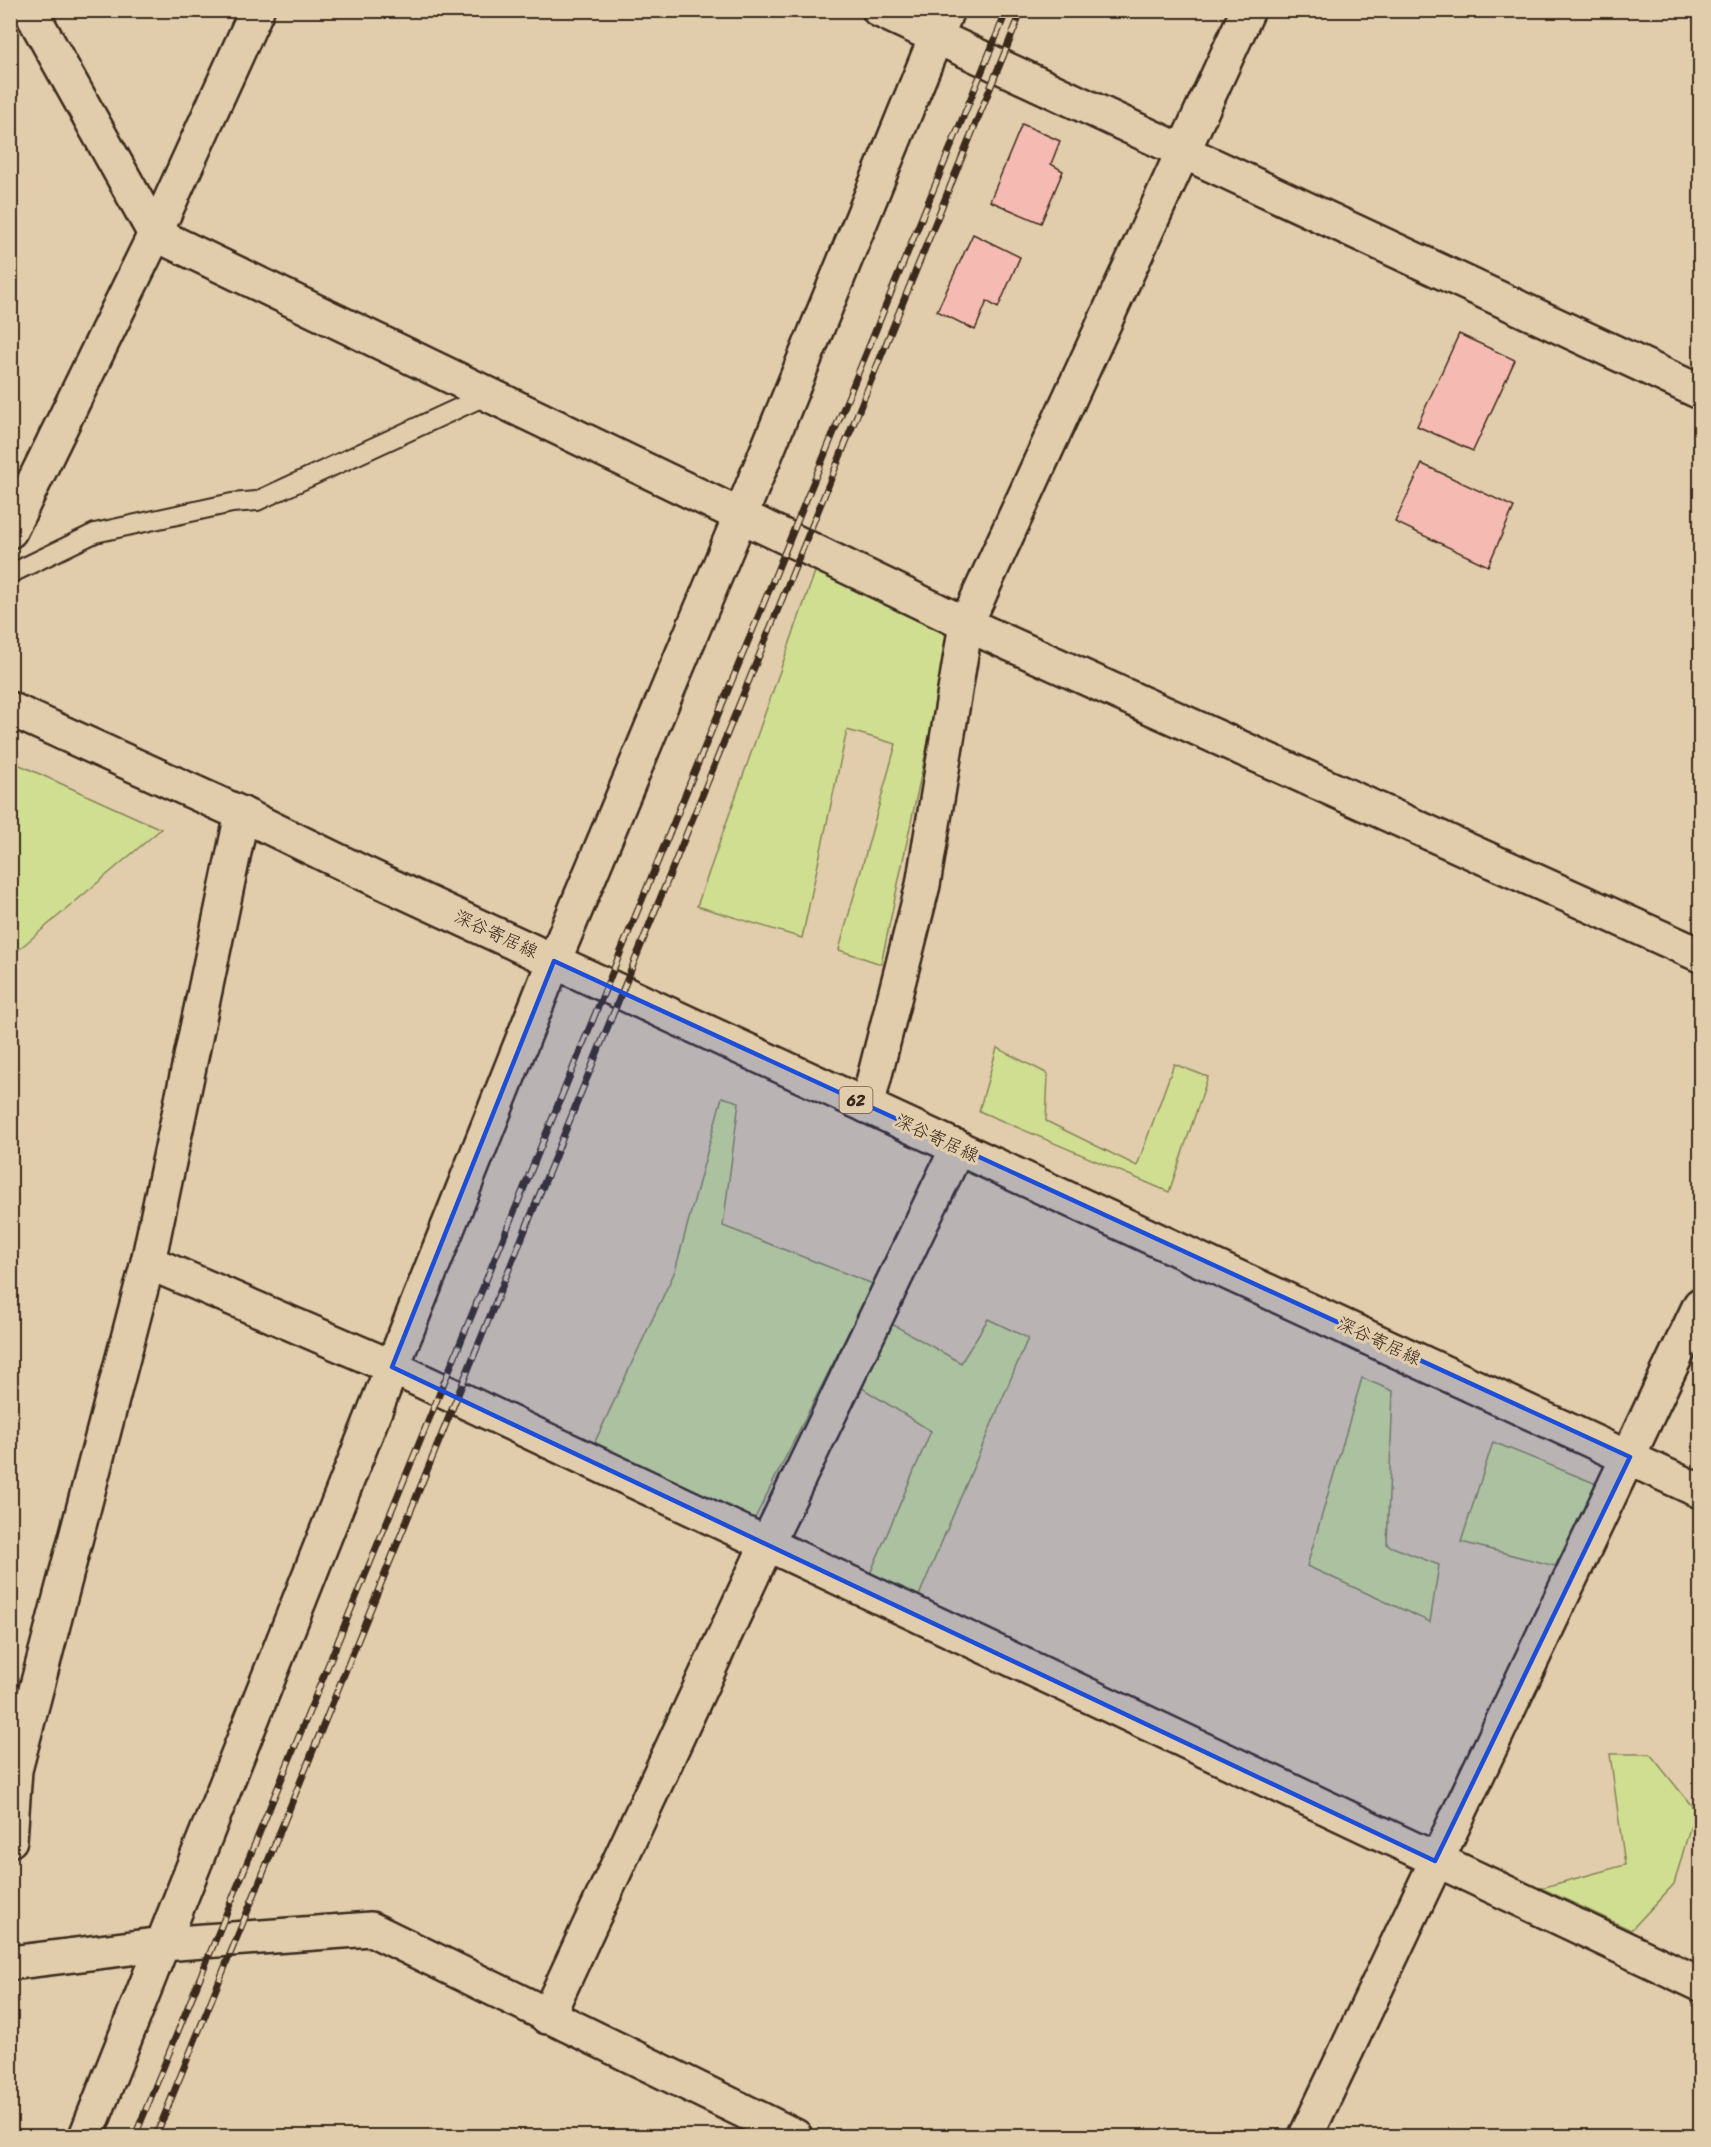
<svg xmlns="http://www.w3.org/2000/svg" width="1711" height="2147" viewBox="0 0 1711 2147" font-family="Sriracha,'Klee One',sans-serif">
	<rect width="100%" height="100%" fill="#e1ccab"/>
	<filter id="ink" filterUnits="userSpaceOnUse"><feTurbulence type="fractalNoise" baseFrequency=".0167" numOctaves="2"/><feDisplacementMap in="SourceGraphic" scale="12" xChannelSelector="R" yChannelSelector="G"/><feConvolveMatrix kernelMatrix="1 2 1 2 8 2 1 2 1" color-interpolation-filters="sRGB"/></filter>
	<g filter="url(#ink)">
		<!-- green -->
		<g fill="#d0de91" stroke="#868458" stroke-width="1.5">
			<polygon points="816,569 952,629 881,964 839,950 896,744 847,730 802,938 697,906"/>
			<polygon points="11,761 161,829 11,956"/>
			<polygon points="997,1048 1048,1074 1046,1121 1137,1166 1174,1064 1208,1077 1169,1192 979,1111"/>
			<polygon points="722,1097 739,1102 723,1226 873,1284 753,1522 593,1446 675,1271"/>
			<polygon points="988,1319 1028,1338 918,1598 870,1574 931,1431 862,1388 892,1324 961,1363"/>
			<polygon points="1362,1378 1393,1391 1387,1545 1439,1565 1430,1622 1307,1566"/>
			<polygon points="1493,1442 1599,1485 1555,1566 1461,1542"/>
			<polygon points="1610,1754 1650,1754 1695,1810 1674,1884 1631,1930 1541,1888 1625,1865"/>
		</g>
		<!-- building -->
		<g fill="#f5bab2" stroke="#3b2a1e" stroke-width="1.5">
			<polygon points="1022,124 1060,141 1051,164 1063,171 1041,223 990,201"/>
			<polygon points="973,234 1020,257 998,308 987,301 975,330 937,311"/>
			<polygon points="1459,334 1515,360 1473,451 1417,426"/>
			<polygon points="1422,464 1514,507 1488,566 1395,522"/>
		</g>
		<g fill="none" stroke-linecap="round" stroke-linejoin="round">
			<defs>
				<polyline id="lane" points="10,574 95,533 232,503 257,501 487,395"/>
				<g id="street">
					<polyline points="30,10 155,234 966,624 1700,955"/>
					<polyline points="879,10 1700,392"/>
					<polyline points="10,531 155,234 257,10"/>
					<polyline points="867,1106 923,885 966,624 1248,10"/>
					<polyline points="148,1262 392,1367 1700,1984"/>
					<polyline points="10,1840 15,1770 148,1262 242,814"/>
					<polyline points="10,1963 163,1944 371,1929 795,2136"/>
					<polyline points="547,2017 767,1544 958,1147"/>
					<polyline points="86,2136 554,961 740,517 947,10"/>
					<polyline points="1306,2136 1700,1305"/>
				</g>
				<polyline id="primary" points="10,709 242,814 361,872 1700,1491"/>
			</defs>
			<!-- lane casing -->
			<use href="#lane" stroke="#3b2a1e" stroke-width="22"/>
			<!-- street casing -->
			<use href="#street" stroke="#3b2a1e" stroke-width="38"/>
			<!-- primary casing -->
			<use href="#primary" stroke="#3b2a1e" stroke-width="38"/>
			<!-- lane -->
			<use href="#lane" stroke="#e1ccab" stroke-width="18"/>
			<!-- street -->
			<use href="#street" stroke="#e1ccab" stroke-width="33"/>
			<!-- primary -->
			<use href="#primary" stroke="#e1ccab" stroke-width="33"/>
			<defs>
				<g id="rail">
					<polyline points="135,2136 1007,10"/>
					<polyline points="156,2136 1022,10"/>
				</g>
			</defs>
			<!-- rail casing -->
			<use href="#rail" stroke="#3b2a1e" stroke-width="7"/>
			<!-- rail -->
			<use href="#rail" stroke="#e1ccab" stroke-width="4.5" stroke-dasharray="14" stroke-linecap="butt"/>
		</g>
	</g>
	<!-- marked area -->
	<path fill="#1d4ed8" fill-opacity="0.2" stroke="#1d4ed8" stroke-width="4.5" stroke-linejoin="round" d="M554,961L1630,1457L1435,1861L392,1367Z"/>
	<g text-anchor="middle" stroke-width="6" stroke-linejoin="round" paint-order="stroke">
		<!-- shield labels -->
		<rect fill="#e1ccab" stroke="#6d5b48" stroke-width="1.5" x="839.5" y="1087" width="33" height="26" rx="4.5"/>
		<g font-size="16" font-weight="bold" fill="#3b2a1e">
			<text x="856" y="1106">62</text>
		</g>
		<!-- street labels -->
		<g font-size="18" fill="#3b2a1e" stroke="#e1ccab">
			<text transform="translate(496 934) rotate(25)" y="6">深谷寄居線</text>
			<text transform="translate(937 1138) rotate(25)" y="6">深谷寄居線</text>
			<text transform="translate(1379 1341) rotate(25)" y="6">深谷寄居線</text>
		</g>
	</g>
	<!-- margin -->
	<rect width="1711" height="2147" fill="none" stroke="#e1ccab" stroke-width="36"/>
	<rect x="18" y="18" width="1675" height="2111" fill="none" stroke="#3b2a1e" stroke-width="2" filter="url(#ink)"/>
</svg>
